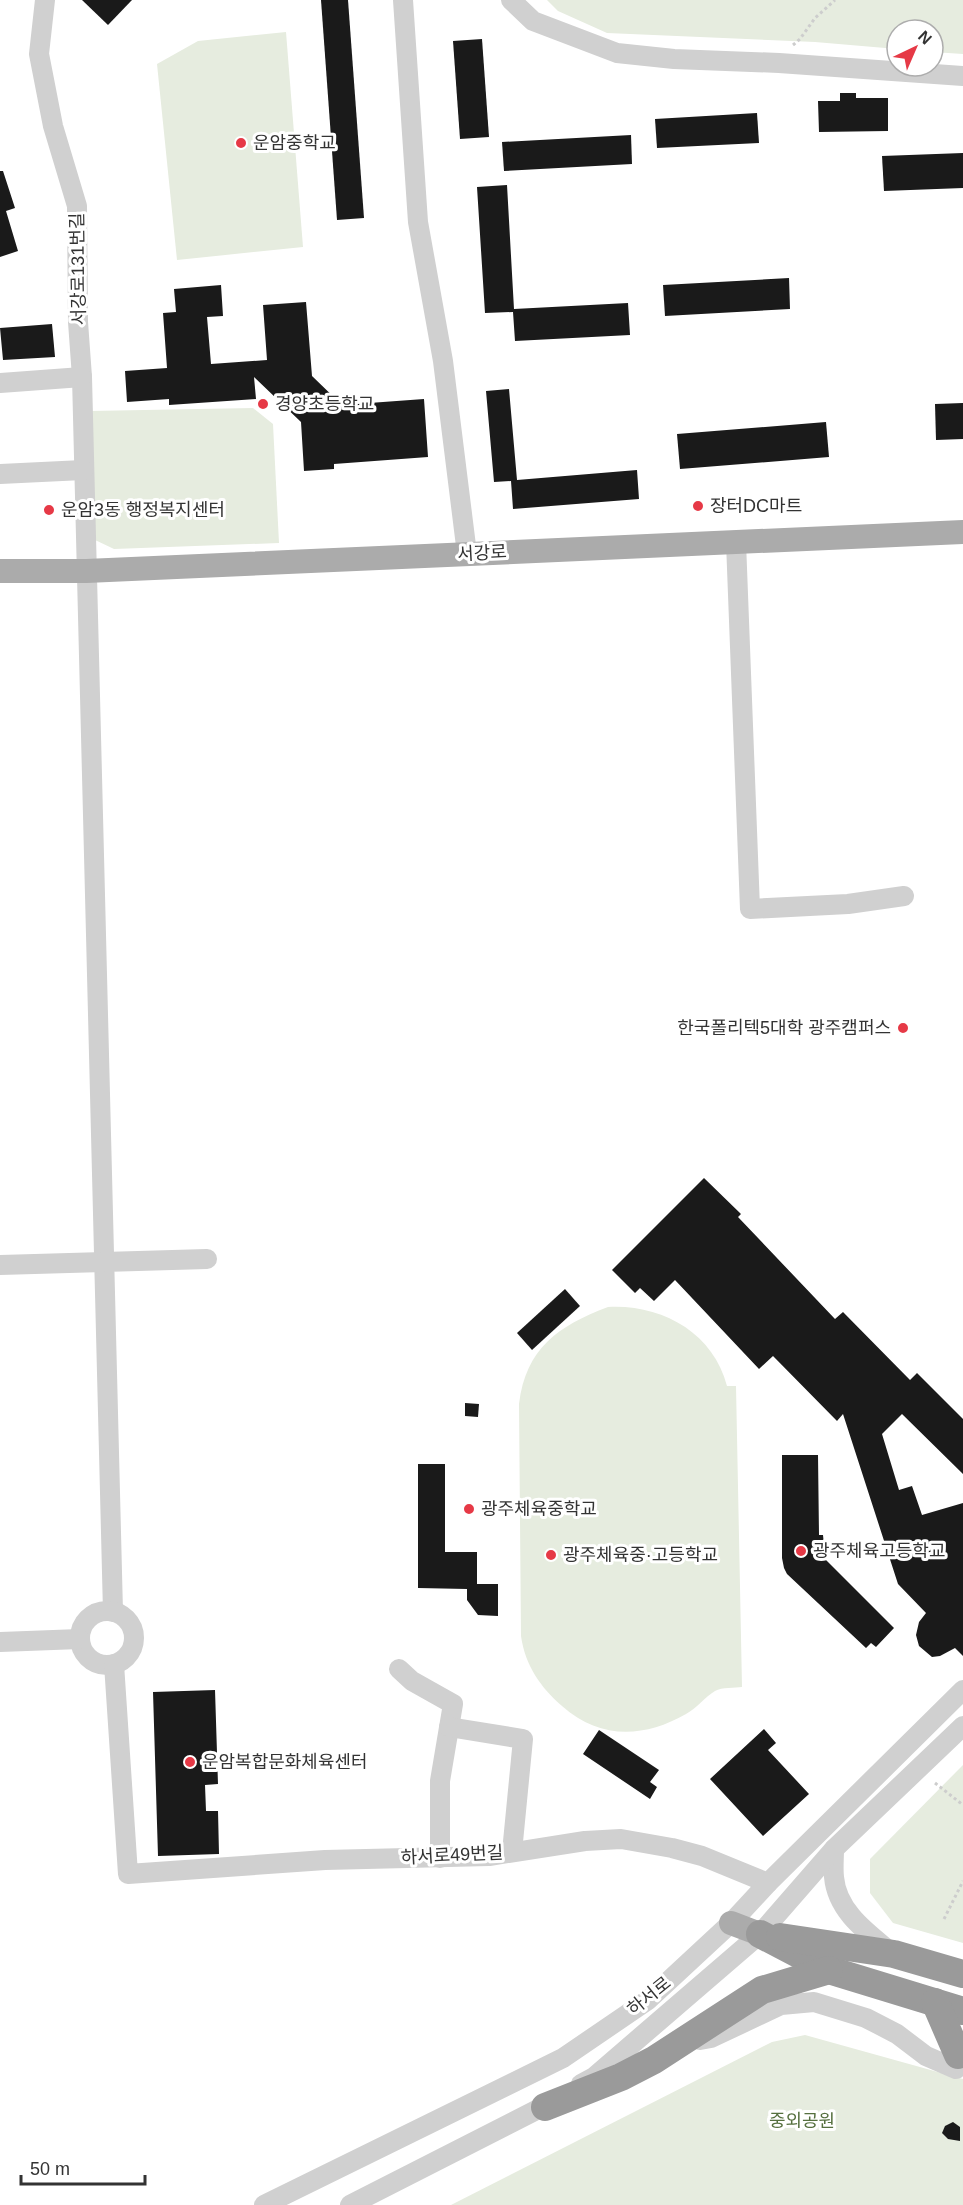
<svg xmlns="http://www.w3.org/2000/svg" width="963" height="2205" viewBox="0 0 963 2205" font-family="Arial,'Noto Sans KR',sans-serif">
	<rect width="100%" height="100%" fill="#fff"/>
	<!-- green -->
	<g fill="#e6ecdf">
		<polygon points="547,0 963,0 963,54 933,52 933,30 897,30 897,49 815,42 607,33 558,11"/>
		<polygon points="286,32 303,247 177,260 157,64 198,41"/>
		<polygon points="253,408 273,424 279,543 114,549 93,539 90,411"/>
		<path d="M608,1307C661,1304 713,1332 727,1386H736L742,1687C735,1688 722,1687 715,1691C705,1697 697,1708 686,1714C644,1738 600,1740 562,1706C541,1688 525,1665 521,1636L519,1404C526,1348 558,1326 608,1307Z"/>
		<polygon points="963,1765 963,1943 893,1923 870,1893 870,1859"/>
		<polygon points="805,2035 963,2079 963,2205 451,2205 772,2042"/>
	</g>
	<!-- building -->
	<g fill="#1a1a1a">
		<polygon points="82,0 132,0 108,25"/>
		<polygon points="321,0 348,0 364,218 337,220"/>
		<polygon points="482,39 489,137 460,139 453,41"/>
		<polygon points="840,93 856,93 856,98 888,98 888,131 819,132 818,101 840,101"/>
		<polygon points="757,113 759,143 657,148 655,119"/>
		<polygon points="631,135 632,164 504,171 502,142"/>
		<polygon points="963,153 963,188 884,191 882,156"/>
		<polygon points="0,171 3,171 15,208 6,211 18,251 0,257"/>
		<polygon points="507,185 514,309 628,303 630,335 515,341 513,312 485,313 477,187"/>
		<polygon points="789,278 790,309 665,316 663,285"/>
		<polygon points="221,285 223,316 207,317 211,364 267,360 263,305 306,302 312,376 342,405 424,399 428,457 334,464 334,469 304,471 301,422 254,377 256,399 169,405 169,399 127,402 125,371 167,368 163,313 176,312 174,289"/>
		<polygon points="52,324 55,357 3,360 0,328"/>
		<polygon points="509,389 517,480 637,470 639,499 513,509 511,481 494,482 486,391"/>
		<polygon points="963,403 963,439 936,440 935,404"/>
		<polygon points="826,422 829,457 680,469 677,434"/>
		<polygon points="704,1178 741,1214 738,1217 835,1319 843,1312 910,1380 917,1373 963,1419 963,1474 902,1414 882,1434 899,1490 912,1486 922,1515 963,1503 963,1656 955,1648 940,1656 932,1657 919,1646 916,1635 919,1622 926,1613 898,1584 843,1414 837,1421 773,1356 759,1369 675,1280 654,1301 640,1288 635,1293 612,1270"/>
		<polygon points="565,1289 580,1306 532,1350 517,1333"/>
		<polygon points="465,1403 479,1404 478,1417 465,1416"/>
		<polygon points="782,1455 818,1455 819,1535 823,1535 824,1545 828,1554 824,1558 894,1628 876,1647 871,1643 866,1648 787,1574 784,1568 782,1558"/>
		<polygon points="418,1464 445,1464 445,1552 477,1552 477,1584 498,1584 498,1616 478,1615 467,1600 467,1589 418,1588"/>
		<polygon points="215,1690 218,1784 205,1785 206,1811 218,1811 219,1854 158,1856 153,1692"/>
		<polygon points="764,1729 776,1743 768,1750 809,1794 763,1836 710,1779"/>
		<polygon points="599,1730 659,1770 650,1782 657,1787 650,1799 583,1754"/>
		<polygon points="953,2122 960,2127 960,2141 948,2139 942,2133 945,2126"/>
	</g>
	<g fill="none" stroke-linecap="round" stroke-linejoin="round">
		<!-- path -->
		<g stroke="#cdcdcd" stroke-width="3" stroke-dasharray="3 3" stroke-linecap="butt">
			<polyline points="793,45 800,39 815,18 835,0"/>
			<polyline points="935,1783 963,1805"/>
			<polyline points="944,1919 963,1881"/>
		</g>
		<!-- minor -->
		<g stroke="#d0d0d0" stroke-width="20">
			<polyline points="45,0 39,54 53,126 77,206 78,322 82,377 113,1612"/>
			<polyline points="403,0 418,222 443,361 467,554"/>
			<polyline points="511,0 533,21 617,53 674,59 779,63 963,76"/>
			<polyline points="0,383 82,377"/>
			<polyline points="0,474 83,470"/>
			<polyline points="736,542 750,909 848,904 904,896"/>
			<polyline points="0,1265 207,1259"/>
			<circle cx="107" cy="1638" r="27"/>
			<polyline points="0,1642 80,1639"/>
			<polyline points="114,1664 128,1874 325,1860 489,1856 585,1841 621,1839 672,1848 702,1856 768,1883"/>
			<polyline points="399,1669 412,1681 453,1704 440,1781 440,1858"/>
			<polyline points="449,1727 523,1739 512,1852"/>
			<path d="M834,1849C834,1858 833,1868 834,1877C837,1912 868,1933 892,1953"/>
			<polyline points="700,2040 711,2038 781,2005 814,2002 866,2018 897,2034 926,2056 956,2069"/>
			<polyline points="581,2084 594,2077 760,1934 834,1849 963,1726"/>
			<polyline points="264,2205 563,2058 648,2000 731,1923 768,1883 963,1690"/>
			<polyline points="350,2205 556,2100"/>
		</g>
		<!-- major -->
		<g stroke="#ababab" stroke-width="24">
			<polyline points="0,571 86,571 963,532"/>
			<polyline points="731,1923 760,1934"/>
		</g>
		<!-- highway -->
		<g stroke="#9a9a9a" stroke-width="28">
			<polyline points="760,1934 829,1970 963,2011"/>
			<polyline points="780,1937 894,1954 963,1974"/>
			<polyline points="935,2002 958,2055 963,2052"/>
			<polyline points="545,2107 621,2077 654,2060 762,1990 829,1970"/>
		</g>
	</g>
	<!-- markers -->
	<g fill="#e63946" stroke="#fff" stroke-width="2">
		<circle cx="241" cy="143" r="6"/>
		<circle cx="263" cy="404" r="6"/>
		<circle cx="698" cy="506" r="6"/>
		<circle cx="49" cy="510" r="6"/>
		<circle cx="903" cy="1028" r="6"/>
		<circle cx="469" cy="1509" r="6"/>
		<circle cx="801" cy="1551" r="6"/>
		<circle cx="551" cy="1555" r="6"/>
		<circle cx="190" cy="1762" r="6"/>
	</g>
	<g text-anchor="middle" stroke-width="6" stroke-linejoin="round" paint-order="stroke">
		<!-- poi labels -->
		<g font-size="18" fill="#333" stroke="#fff" text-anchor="start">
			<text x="253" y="149">운암중학교</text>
			<text x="275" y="410">경양초등학교</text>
			<text x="710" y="512">장터DC마트</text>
			<text x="61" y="516">운암3동 행정복지센터</text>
			<text x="891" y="1034" text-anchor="end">한국폴리텍5대학 광주캠퍼스</text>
			<text x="481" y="1515">광주체육중학교</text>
			<text x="813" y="1557">광주체육고등학교</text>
			<text x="563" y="1561">광주체육중·고등학교</text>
			<text x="202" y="1768">운암복합문화체육센터</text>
		</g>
		<!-- street labels -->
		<g font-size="18" fill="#333" stroke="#fff">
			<text transform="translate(78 269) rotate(-91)" y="6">서강로131번길</text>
			<text transform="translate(482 553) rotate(-3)" y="6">서강로</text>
			<text transform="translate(452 1855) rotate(-3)" y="6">하서로49번길</text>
			<text transform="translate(649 1996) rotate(-39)" y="6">하서로</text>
		</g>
		<!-- park labels -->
		<g font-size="18" fill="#56703f" stroke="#fff">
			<text x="802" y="2127">중외공원</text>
		</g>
	</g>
	<!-- north arrow -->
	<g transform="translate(915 48) rotate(44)"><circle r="28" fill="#ffffff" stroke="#adadad" stroke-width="1.5"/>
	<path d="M0-4.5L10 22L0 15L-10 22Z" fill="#e63946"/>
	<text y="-9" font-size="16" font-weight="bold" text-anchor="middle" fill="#333333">N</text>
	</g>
	<!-- scale -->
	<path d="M21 2175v9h124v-9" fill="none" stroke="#333333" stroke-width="3"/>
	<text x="30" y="2175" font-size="18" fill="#333333" stroke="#ffffff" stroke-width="4.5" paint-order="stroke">50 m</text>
</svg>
